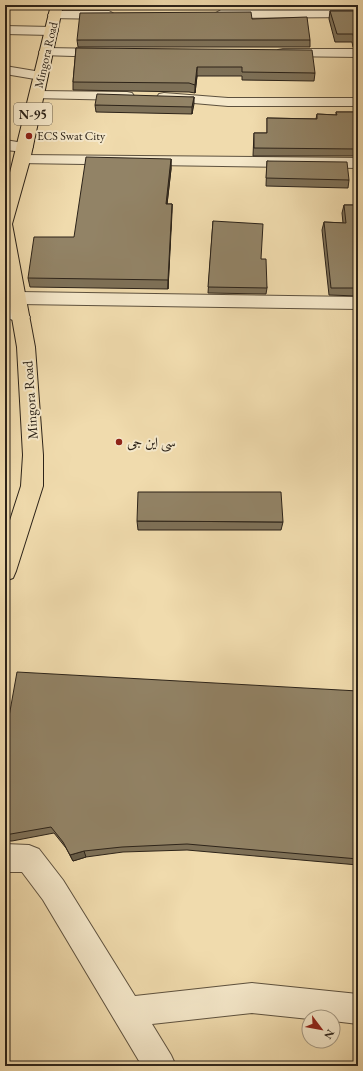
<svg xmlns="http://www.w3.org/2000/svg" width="363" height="1071" viewBox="0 0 363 1071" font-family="'EB Garamond',Amiri,serif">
	<rect width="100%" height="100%" fill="#f0dbad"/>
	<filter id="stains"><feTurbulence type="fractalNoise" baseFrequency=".005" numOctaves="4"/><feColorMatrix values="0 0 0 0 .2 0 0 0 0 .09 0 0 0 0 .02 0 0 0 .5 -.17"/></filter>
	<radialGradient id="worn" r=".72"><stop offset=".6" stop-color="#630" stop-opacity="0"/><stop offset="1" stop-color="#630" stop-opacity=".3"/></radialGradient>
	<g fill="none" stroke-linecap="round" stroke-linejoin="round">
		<defs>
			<g id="minor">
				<polygon points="358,9 358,17 221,18 214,14 221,10"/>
				<polygon points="55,11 109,11 116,15 109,19 50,18 48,15 50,12"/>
				<polygon points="5,26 51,27 56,28 58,31 56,34 51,35 5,34"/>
				<polygon points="46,48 105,49 110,50 112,53 110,56 105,57 41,55 39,52 41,49"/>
				<polygon points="283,49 358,49 358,57 278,56 276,53 278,50"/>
				<polygon points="5,66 41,72 46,73 48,76 46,79 41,80 5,74"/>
				<polygon points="37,91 127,92 132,93 134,96 132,99 127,100 32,98 30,95 32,92"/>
				<polygon points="164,93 228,98 358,98 358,106 228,106 159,100 157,97 159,94"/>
				<polygon points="5,140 30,144 33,147 30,150 25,152 5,150"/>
				<polygon points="22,155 358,158 358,168 17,163 14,160 17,157"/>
				<polygon points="19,292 358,297 358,309 19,304 13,302 10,298 13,294"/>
				<polygon points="5,304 27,313 30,317 27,321 21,323 5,317"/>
				<polygon points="5,844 29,845 39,849 63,880 135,996 252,983 358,994 358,1024 333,1021 333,1017 309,1017 309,1019 252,1013 152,1024 171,1055 176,1066 142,1066 43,900 22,872 5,872"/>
			</g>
			<polygon id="highway" points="51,5 63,5 30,160 12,224 35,347 43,455 43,486 16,571 13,578 5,581 5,536 21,486 23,455 17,347 5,277 5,193"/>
		</defs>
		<!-- minor casing -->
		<use href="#minor" stroke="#5d513e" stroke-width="2"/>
		<!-- highway casing -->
		<use href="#highway" stroke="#2c2319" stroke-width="2"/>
		<!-- minor -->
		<use href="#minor" fill="#f5e8ca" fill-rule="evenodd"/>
		<!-- highway -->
		<use href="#highway" fill="#f0dbad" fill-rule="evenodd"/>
	</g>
	<!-- wall -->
	<g fill="#7e7158" stroke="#2c2319">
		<polygon points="89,5 250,5 250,8 89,9"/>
		<polygon points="325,5 358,5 358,8 326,8"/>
		<polygon points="330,11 358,11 358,48 353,47 352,42 335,42 329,19"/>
		<polygon points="252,19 310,40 310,47 78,47 77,40"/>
		<polygon points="76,48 315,73 314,81 242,80 242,76 197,76 195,93 189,92 73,90 73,82"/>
		<polygon points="358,50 358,70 355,58 357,51"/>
		<polygon points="194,97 192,114 96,112 95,105"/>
		<polygon points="336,112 358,112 358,156 253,156 254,133 267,133 267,118 316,119 317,114 336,115"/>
		<polygon points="171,159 171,169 167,204 172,204 168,289 30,287 28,278"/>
		<polygon points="267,161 349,180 348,188 266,186"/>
		<polygon points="344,205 358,205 358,296 329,295 322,230 324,222 343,223 342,213"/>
		<polygon points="213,221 261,259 267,288 266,294 208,293"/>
		<polygon points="137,521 283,522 281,530 138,530"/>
		<polygon points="358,691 358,865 187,850 123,852 86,857 73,861 66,848 54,833 12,841 5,841 5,739"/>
	</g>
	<!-- shaded-wall -->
	<g fill="#665c47" stroke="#2c2319">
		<polygon points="197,67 197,76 195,93 195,85"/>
		<polygon points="194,97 194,104 192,114 192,107"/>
		<polygon points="171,159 171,169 166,213 166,204"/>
		<polygon points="172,204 172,213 168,289 168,280"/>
		<polygon points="84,851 86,857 73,861 70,855"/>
	</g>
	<!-- building -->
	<g fill="#928366" stroke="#2c2319">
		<polygon points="330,11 358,11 358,40 354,40 353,34 337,34"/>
		<polygon points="251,12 252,19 307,17 310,40 77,40 80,13"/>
		<polygon points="76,48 312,50 315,73 242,72 242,67 197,67 195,85 189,83 73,82"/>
		<polygon points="97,94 194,97 192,107 95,105"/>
		<polygon points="336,112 358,112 358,149 254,148 254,133 267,133 267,118 317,119 317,114 337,115"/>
		<polygon points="86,157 171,159 166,204 172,204 168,280 28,278 34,237 74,237"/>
		<polygon points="267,161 347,162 349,180 266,178"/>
		<polygon points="344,205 358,205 358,288 331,288 324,222 346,223"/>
		<polygon points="213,221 263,224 261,259 266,259 267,288 208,287"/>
		<polygon points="138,492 281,492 283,522 137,521"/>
		<polygon points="17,672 358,691 358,859 187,844 122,847 84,851 70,855 63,842 51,827 5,835 5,739"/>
	</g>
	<!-- markers -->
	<g fill="#8f2418" stroke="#f5e8ca" stroke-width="1.5">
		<circle cx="29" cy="136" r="4"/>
		<circle cx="119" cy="442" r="4"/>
	</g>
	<g text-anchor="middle" stroke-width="4" stroke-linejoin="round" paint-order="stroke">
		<!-- far-street labels -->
		<g font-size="12" fill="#2c2319" stroke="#f5e8ca">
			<text transform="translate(46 55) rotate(-77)" y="4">Mingora Road</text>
		</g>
		<!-- far-poi labels -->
		<g font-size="12" fill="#2c2319" stroke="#f5e8ca" text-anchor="start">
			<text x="37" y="140">ECS Swat City</text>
		</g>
		<!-- shield labels -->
		<rect fill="#f5e8ca" stroke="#685e4e" stroke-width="1" x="14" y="103" width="38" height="22" rx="3"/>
		<g font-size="13" font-weight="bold" fill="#2c2319">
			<text x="33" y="119">N-95</text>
		</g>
		<!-- street labels -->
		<g font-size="14" fill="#2c2319" stroke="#f5e8ca">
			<text transform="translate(30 400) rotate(-94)" y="5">Mingora Road</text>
		</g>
		<!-- poi labels -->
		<g font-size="14" fill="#2c2319" stroke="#f5e8ca" text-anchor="start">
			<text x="127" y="447">سی این جی</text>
		</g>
	</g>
	<!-- margin -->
	<rect width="363" height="1071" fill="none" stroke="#f0dbad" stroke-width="20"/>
	<rect x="6" y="6" width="351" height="1059" fill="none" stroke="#2c2319" stroke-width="2"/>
	<rect x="10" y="10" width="343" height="1051" fill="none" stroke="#2c2319"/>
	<!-- north arrow -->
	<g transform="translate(321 1029) rotate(122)"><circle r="19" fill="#f5e8ca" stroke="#a59983"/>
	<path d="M0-3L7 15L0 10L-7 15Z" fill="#8f2418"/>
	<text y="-6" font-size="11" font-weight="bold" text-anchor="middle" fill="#2c2319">N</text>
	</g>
	<rect width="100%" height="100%" filter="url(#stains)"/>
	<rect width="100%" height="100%" fill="url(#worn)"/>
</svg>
